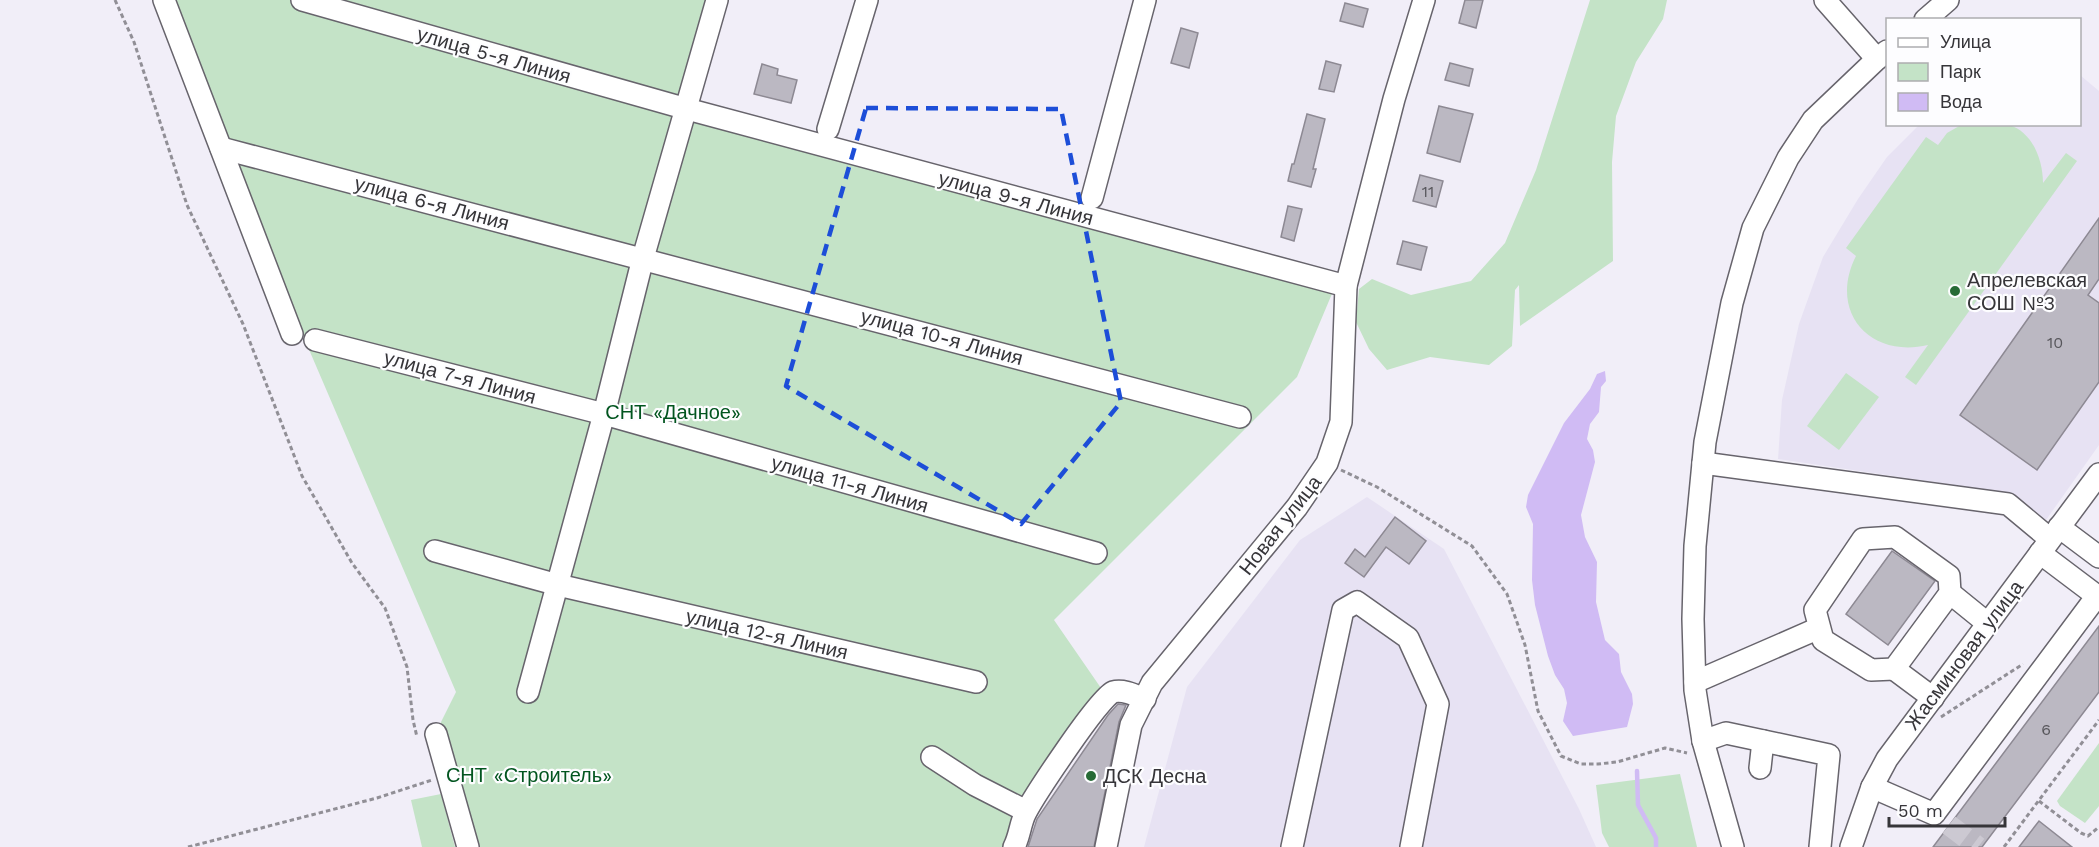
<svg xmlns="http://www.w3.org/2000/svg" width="2099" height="847" viewBox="0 0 2099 847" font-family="'Work Sans',sans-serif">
	<rect width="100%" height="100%" fill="#f1eef8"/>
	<!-- built -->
	<g fill="#e7e2f3">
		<polygon points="2080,75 2099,91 2099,445 2046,520 2009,493 1778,459 1782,400 1799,324 1823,257 1858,199 1887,157 1919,125 2080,124"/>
		<polygon points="1367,497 1444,549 1579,809 1596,847 1144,847 1187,687 1300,540"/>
	</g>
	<!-- green -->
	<g fill="#c4e3c7">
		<polygon points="159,0 727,0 699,101 1339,277 1297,377 1054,620 1112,704 1045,790 1007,847 473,847 440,724 456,692"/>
		<polygon points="1590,0 1667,0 1663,19 1636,62 1616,116 1612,162 1613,261 1520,326 1519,285 1515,290 1512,346 1489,365 1430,357 1387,370 1369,349 1356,322 1359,289 1372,279 1411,295 1471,281 1505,243 1536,170"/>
		<path d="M1961,125C1974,124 1997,121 2009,125C2033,132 2043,161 2043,183L2066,153L2077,161L1916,385L1905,377L1928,345C1869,359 1828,311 1856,256L1846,248L1926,137L1938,145L1947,133Z"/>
		<polygon points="1846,373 1879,397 1839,450 1807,426"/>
		<polygon points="2099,743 2099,806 2085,823 2060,806 2057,801"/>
		<polygon points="1680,774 1697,847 1609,847 1602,833 1596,785"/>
		<polygon points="441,794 455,847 422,847 411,800"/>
	</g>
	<!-- water -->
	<polygon fill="#d0bbf4" points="1605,371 1606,381 1601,387 1599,412 1590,424 1587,439 1593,450 1595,462 1581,515 1585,537 1597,562 1596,602 1605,640 1619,654 1621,672 1632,694 1633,704 1627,727 1573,736 1563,721 1567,703 1564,689 1555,675 1548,656 1535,605 1532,580 1533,524 1526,507 1528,495 1564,423 1590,389 1597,374"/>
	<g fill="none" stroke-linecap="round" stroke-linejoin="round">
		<!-- stream -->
		<polyline stroke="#d0bbf4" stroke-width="4.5" points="1637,771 1638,805 1656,838 1656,847"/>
	</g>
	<!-- building -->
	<g fill="#bbb8c2" stroke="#8d8993" stroke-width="1.5">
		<polygon points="1465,0 1483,0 1476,28 1459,23"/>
		<polygon points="1345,3 1368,9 1363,27 1340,21"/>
		<polygon points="1181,28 1198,33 1189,68 1171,63"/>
		<polygon points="1326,61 1341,65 1334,92 1319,89"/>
		<polygon points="1450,63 1473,69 1469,86 1445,80"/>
		<polygon points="762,64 778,69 777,75 797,80 791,103 754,94"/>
		<polygon points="1439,106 1473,114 1460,162 1427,153"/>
		<polygon points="1307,114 1325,119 1313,169 1316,169 1311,187 1288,181 1292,164 1294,164"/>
		<polygon points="1420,175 1443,181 1436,207 1413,201"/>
		<polygon points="1288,206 1302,209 1294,241 1281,237"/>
		<polygon points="2099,218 2099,279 2088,295 2099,303 2099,382 2037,470 1960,415"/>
		<polygon points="1403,241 1427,247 1421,270 1397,264"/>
		<polygon points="1395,517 1426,541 1409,564 1386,547 1364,577 1345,563 1355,549 1365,557"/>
		<polygon points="1892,551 1935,581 1888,645 1846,614"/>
		<polygon points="2099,626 2099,692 1982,847 1933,847"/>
		<polygon points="1118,704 1126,705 1119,722 1094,847 1028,847 1037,819 1108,715"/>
		<polygon points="2039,821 2072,847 2019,847"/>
	</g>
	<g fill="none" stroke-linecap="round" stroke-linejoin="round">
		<!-- minor-tunnel -->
		<polyline stroke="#ccc9d2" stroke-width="21" stroke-dasharray="21 10" stroke-linecap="butt" points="1949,825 1978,847"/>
		<defs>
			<g id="minor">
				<polyline points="164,0 292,334"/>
				<polyline points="302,0 687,109 1346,286"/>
				<polyline points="1825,0 1877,59 1887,51"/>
				<polyline points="1925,20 1948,0"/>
				<polyline points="828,129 867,0"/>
				<polyline points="221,148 1240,417"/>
				<polyline points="1092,198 1145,0"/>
				<polyline points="315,340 604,414 1096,553"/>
				<polyline points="1703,463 2008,504 2050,539"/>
				<polyline points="2059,527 2099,557"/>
				<polygon points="1895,537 1949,576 1950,593 1894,669 1871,670 1823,640 1815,610 1863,539"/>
				<polyline points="435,551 558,585 976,682"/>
				<polyline points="1950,593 1987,623"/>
				<polyline points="1894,669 1933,698"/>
				<polyline points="1695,682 1819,628"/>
				<polyline points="528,692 604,414 643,258 717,0"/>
				<polyline points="436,734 468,847"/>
				<polyline points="1703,741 1726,733 1829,755 1820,847"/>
				<polyline points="932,757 975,785 1026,811"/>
				<polyline points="1760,768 1763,741"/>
				<polyline points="1872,787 1934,814 2097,596 2040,553"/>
				<path d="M1014,847C1020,836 1020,823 1026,812C1035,795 1100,696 1113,692C1123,689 1135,695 1145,699"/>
				<polyline points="1106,847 1131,725 1152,683 1297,507 1327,463 1341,422 1346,286 1394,99 1424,0"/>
				<polyline points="1292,847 1343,610 1357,602 1408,638 1438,704 1411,847"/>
				<polyline points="1733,847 1703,741 1695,690 1693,619 1695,546 1705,442 1732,303 1753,228 1788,158 1813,120 1877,59"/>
				<polyline points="1851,847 1872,787 1887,759 2099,474"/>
			</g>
		</defs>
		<!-- minor casing -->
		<use href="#minor" stroke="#67646c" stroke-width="24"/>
		<!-- path -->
		<g stroke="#918f96" stroke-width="3" stroke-dasharray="4.5 3" stroke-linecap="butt">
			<polyline points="115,0 134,42 187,205 243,324 302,476 352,563 385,608 407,667 413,720 417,737"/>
			<polyline points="1341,470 1377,487 1472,546 1507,594 1525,645 1538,711 1561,756 1581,764 1598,764 1617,762 1665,748 1687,753"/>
			<polyline points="1941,717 2023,664"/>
			<polyline points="2039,801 2081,833 2088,836 2099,827"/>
			<polyline points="188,847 377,798 432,780"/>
			<polyline points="2004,847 2099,720"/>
		</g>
		<!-- minor -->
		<use href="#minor" stroke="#fff" stroke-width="21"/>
	</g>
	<!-- marked area -->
	<path fill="none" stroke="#1d4ed8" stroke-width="4.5" stroke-dasharray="12 8" stroke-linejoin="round" d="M866,108L1061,109L1121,402L1021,524L786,386Z"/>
	<!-- markers -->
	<g fill="#276b36" stroke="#fdfdff" stroke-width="2">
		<circle cx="1955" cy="291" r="6"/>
		<circle cx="1091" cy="776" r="6"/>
	</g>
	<g text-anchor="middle" stroke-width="4.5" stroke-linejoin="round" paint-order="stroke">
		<!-- number labels -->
		<g font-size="16" fill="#57565b">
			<text x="1428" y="197">11</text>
			<text x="2055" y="348">10</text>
			<text x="2046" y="735">6</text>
		</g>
		<!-- street labels -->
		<g font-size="20" fill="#363539" stroke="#fdfdff">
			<text transform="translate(494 55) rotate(16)" y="7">улица 5-я Линия</text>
			<text transform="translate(1016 198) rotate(15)" y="7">улица 9-я Линия</text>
			<text transform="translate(432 203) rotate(15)" y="7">улица 6-я Линия</text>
			<text transform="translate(942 337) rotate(15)" y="7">улица 10-я Линия</text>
			<text transform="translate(460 377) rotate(15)" y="7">улица 7-я Линия</text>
			<text transform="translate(850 484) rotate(16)" y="7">улица 11-я Линия</text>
			<text transform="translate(1280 525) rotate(-52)" y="7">Новая улица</text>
			<text transform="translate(767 634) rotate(13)" y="7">улица 12-я Линия</text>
			<text transform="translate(1964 655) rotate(-53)" y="7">Жасминовая улица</text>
		</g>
		<!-- poi labels -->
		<g font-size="20" fill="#363539" stroke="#fdfdff" text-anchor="start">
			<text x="1967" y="287">Апрелевская<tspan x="1967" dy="23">СОШ №3</tspan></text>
			<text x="1103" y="783">ДСК Десна</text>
		</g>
		<!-- park labels -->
		<g font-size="20" fill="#02551f" stroke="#fdfdff">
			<text x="673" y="419">СНТ «Дачное»</text>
			<text x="529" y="782">СНТ «Строитель»</text>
		</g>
	</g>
	<!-- legend -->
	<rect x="1886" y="18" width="195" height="108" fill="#fdfdff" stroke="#adadb0" stroke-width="1.5"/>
	<rect x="1898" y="38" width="30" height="9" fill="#ffffff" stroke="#adadb0" stroke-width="1.5"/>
	<text x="1940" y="48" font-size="18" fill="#363539">Улица</text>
	<rect x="1898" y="63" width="30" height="18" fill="#c4e3c7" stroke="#adadb0" stroke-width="1.5"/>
	<text x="1940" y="78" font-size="18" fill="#363539">Парк</text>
	<rect x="1898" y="93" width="30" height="18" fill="#d0bbf4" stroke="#adadb0" stroke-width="1.5"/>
	<text x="1940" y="108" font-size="18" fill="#363539">Вода</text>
	<!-- scale -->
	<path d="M1889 817v9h116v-9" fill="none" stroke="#363539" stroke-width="3"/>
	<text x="1898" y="817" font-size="18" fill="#363539" stroke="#fdfdff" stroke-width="4.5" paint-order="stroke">50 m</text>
</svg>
